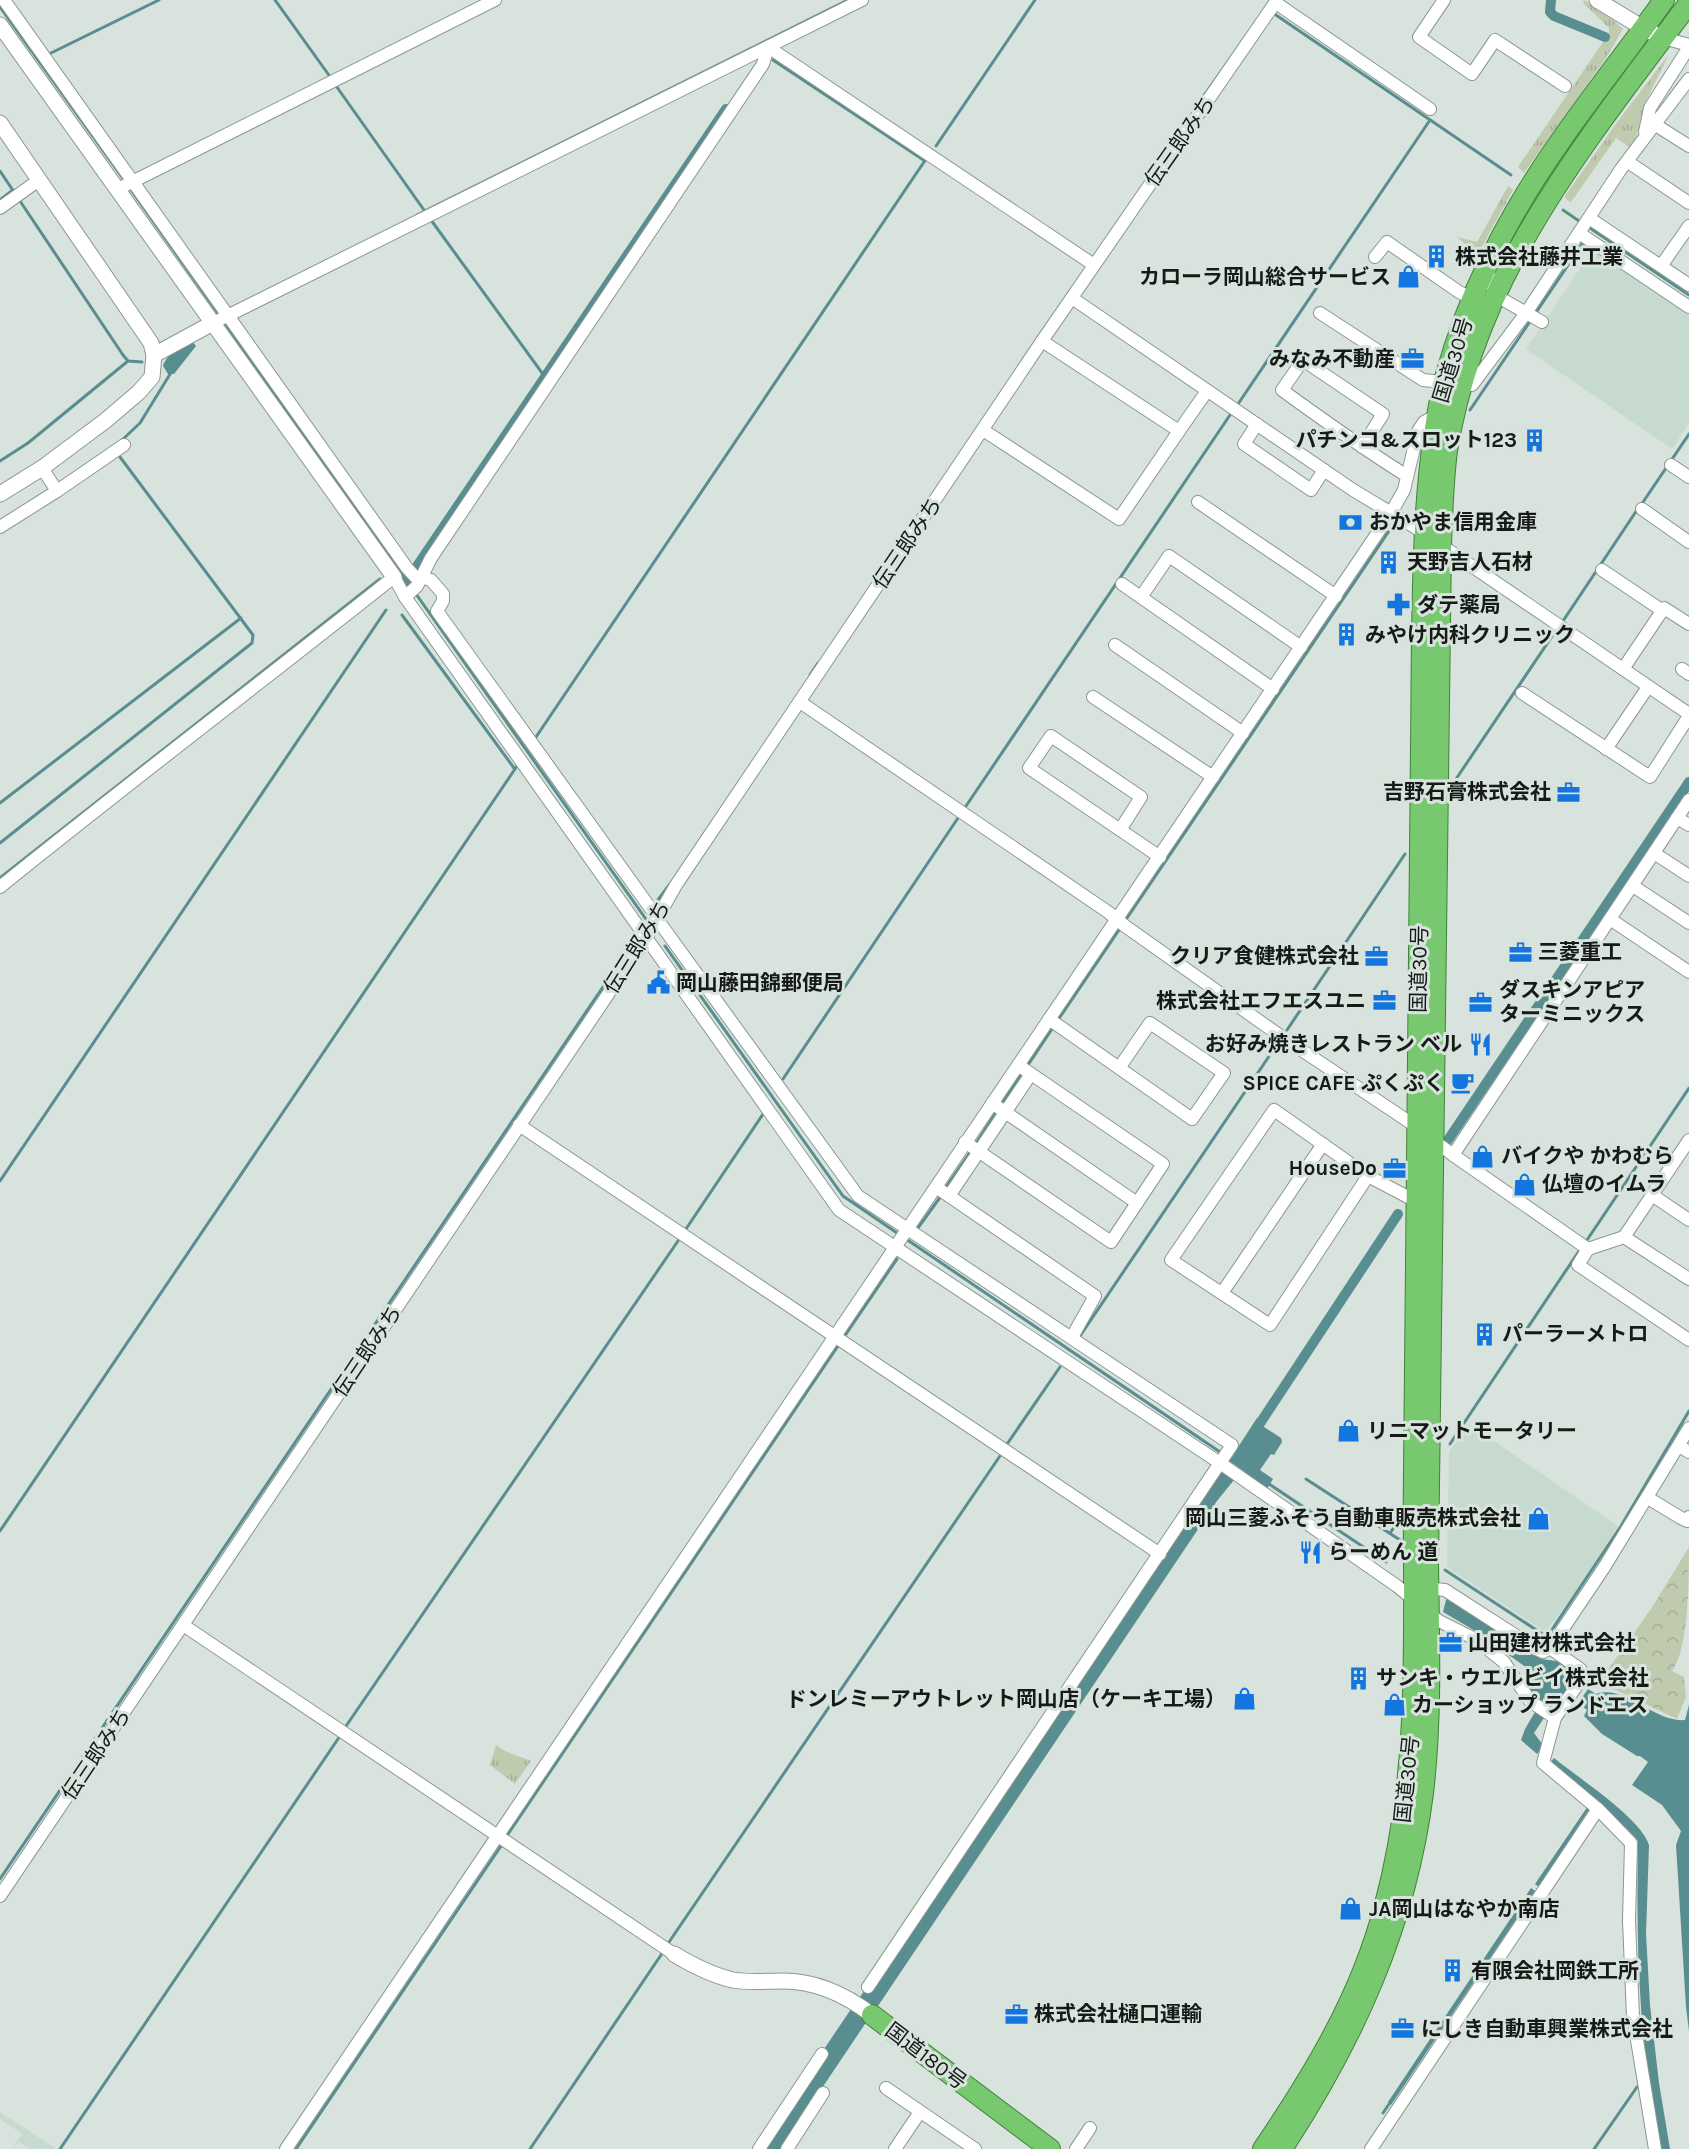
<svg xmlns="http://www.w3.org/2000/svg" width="1689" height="2149" viewBox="0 0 1689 2149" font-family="Karla,'Noto Sans JP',sans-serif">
	<defs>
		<pattern id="grass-tufts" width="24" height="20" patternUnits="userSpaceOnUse" patternTransform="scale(1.5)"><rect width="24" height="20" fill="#c0caaf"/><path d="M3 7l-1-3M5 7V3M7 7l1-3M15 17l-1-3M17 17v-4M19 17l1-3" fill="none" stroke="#a4ad96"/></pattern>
		<pattern id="forest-crowns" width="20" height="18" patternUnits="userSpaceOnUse" patternTransform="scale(1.5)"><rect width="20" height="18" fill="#c0caaf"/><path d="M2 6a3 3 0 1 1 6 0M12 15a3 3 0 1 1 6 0" fill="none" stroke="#a4ad96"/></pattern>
	</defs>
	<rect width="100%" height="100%" fill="#d8e3dd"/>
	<!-- built -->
	<g fill="#c7dacf">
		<polygon points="1593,249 1689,314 1689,423 1672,449 1526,349"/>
		<polygon points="1469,1424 1618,1526 1578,1589 1545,1632 1447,1567 1449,1452"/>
		<polygon points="0,2112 56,2149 29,2149 19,2142 12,2149 22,2134 0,2119"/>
	</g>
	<!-- grass -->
	<g fill="url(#grass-tufts)">
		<polygon points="1584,0 1608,15 1623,29 1606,58 1524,173 1518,167 1609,33 1609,28 1583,3"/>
		<polygon points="1669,54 1645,103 1634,146 1632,149 1616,138 1571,202 1566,199 1565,196 1618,121"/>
		<polygon points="1601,106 1504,256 1501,255 1520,217 1580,128"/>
		<polygon points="1508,186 1513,190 1479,252 1465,244 1457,237 1477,242"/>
		<polygon points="496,1745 505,1751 531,1761 515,1784 490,1765"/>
	</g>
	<!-- forest -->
	<path fill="url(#forest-crowns)" d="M1689,1547C1689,1578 1689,1650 1672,1671L1684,1677L1686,1697L1677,1719L1616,1690L1595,1688L1651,1609Z"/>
	<!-- water -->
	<g fill="#588e90">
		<path d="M192,341L196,346L174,374H168L163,366C167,353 181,348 192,341Z"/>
		<polygon points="1257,1418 1263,1421 1261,1425 1281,1438 1282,1442 1274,1455 1271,1454 1260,1470 1273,1479 1267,1489 1246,1477 1245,1472 1229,1461"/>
		<polygon points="1447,1596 1541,1659 1564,1662 1578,1675 1563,1705 1551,1707 1549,1709 1533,1694 1525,1679 1530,1670 1472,1629 1443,1612"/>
		<path d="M1588,1689L1596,1694C1626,1684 1654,1723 1685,1720L1689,1705V2031L1686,2007L1676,1845L1681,1831L1662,1805L1632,1785L1648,1762L1640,1756H1637L1602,1734L1584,1716L1587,1710L1578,1703Z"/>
		<polygon points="1535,1712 1544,1718 1534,1733 1543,1745 1537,1754 1521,1740 1525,1729"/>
		<path d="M1554,1758C1578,1778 1640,1817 1649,1845L1646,1934L1650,2005L1659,2083L1670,2149H1661C1653,2102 1644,2055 1641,2007C1637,1952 1637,1896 1638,1841L1549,1764Z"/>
		<polygon points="1588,1806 1590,1808 1539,1887 1535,1884"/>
		<polygon points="1531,1888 1535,1891 1391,2105 1388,2102"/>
	</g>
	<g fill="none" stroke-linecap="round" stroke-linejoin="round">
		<!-- stream -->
		<g stroke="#588e90" stroke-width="3">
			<polyline points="275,0 331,78"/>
			<polyline points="0,7 125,181"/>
			<polyline points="1273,13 1511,175"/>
			<polyline points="49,54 159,0"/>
			<polyline points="773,60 925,161"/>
			<polyline points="334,83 424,210"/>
			<polyline points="1203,97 1244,39"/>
			<polyline points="936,146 1035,0"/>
			<polyline points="0,171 14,192"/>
			<polyline points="129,187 220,316"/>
			<polyline points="18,198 123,355 128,361 142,362"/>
			<polyline points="0,200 13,190"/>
			<polyline points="1563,210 1582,223"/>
			<polyline points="417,215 848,0"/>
			<polyline points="431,220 545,377"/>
			<polyline points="1587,226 1689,295"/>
			<polyline points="1535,314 1585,240"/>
			<polyline points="224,322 412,588"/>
			<polyline points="1236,407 1430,120"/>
			<polyline points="1470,410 1531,320"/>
			<polyline points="122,440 140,423 172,371"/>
			<polyline points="0,461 28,443 128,361"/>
			<polyline points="1641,505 1689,434"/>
			<polyline points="887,560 899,543"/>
			<polyline points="416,594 648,922"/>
			<polyline points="402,615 514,768"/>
			<polyline points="1561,624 1637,510"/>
			<polyline points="810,675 818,663"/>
			<polyline points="536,737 926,159"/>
			<polyline points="1452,785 1557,629"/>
			<polyline points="0,803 241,618"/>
			<polyline points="964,809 1232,412"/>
			<polyline points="0,843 252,643 253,635 117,453"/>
			<polyline points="0,878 380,579"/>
			<polyline points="654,905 670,884"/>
			<polyline points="1125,921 1389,531"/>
			<polyline points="665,946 843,1196 900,1235"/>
			<polyline points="1058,1020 1121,927"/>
			<polyline points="1287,1030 1405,854"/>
			<polyline points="1026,1068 1054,1026"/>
			<polyline points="783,1079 960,815"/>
			<polyline points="1001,1105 1022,1073"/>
			<polyline points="975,1145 997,1111"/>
			<polyline points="0,1181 386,610"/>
			<polyline points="944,1190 971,1151"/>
			<polyline points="684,1232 763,1114"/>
			<polyline points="915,1232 941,1196"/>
			<polyline points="906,1239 1223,1454"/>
			<polyline points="1585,1243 1689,1088"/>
			<polyline points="1080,1336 1280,1040"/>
			<polyline points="844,1337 897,1259"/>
			<polyline points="1450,1444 1581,1248"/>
			<polyline points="1005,1447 1060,1367"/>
			<polyline points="1306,1479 1400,1540"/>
			<polyline points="1269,1484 1386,1562"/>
			<polyline points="1217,1486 1231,1480"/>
			<polyline points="0,1531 517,766"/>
			<polyline points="1390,1533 1400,1519"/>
			<polyline points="1445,1570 1547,1637 1621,1526 1689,1411"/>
			<polyline points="344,1729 680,1238"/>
			<polyline points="506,1837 840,1343"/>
			<polyline points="0,1879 634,941"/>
			<polyline points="667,1945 1002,1453"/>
			<polyline points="1383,2113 1391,2101"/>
			<polyline points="60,2149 340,1736"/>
			<polyline points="296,2149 503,1843"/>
			<polyline points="530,2149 663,1952"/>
			<polyline points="1594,2149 1637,2087"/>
		</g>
		<!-- canal -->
		<g stroke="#588e90" stroke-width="10">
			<polyline points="1551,0 1550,12 1554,16 1605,37"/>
			<polyline points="407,581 726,109"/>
			<polyline points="1448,1140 1689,782"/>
			<polyline points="1255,1431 1398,1214"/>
		</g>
		<!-- river -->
		<g stroke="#588e90" stroke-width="20">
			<polyline points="868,2003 1209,1495 1226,1474"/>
			<polyline points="769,2149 859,2015"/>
		</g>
		<defs>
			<g id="minor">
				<polyline points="4,0 407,568 419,581"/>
				<polyline points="1444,0 1419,37 1472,74 1495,40 1565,86"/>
				<polyline points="1276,3 1430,109"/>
				<polyline points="1663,38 1689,45"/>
				<polyline points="768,47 1094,265"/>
				<polyline points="1654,124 1689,146"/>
				<polyline points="1645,132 1650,108 1689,47"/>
				<polyline points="1628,162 1689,203"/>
				<polyline points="118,189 495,0"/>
				<polyline points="0,208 39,180"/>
				<polyline points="1589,218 1689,285"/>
				<polyline points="1579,233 1689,307"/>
				<polyline points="1375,257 1387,242 1459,292 1490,307"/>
				<polyline points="1486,266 1495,295 1542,322"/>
				<polyline points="1661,266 1689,226"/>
				<polyline points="1072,298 1353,490 1413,526 1689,714"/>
				<polyline points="1320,313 1423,380 1472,385 1526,313 1621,169 1689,79"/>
				<polyline points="211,324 862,0"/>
				<polyline points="1257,424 1244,444 1311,490 1324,470"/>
				<polyline points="983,430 1119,519 1179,431 1042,341"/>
				<polyline points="1179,431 1207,391"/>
				<path d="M1362,447L1383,414L1303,360L1282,390C1323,420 1364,449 1407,476"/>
				<polyline points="1671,465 1689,477"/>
				<polyline points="42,468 57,491"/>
				<polyline points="1198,502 1336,596"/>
				<polyline points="1642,509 1689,542"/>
				<polyline points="0,527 57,491 124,445"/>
				<polyline points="1602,570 1663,611"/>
				<polyline points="421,577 431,580 443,594 443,601 437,611 651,909 659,916"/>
				<polyline points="1122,584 1273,689"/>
				<polyline points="405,597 417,586 431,558 763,64 768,47"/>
				<polyline points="1141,597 1169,556 1301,647"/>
				<polyline points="1115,645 1243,733"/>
				<polyline points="1623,669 1664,608 1689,624"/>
				<polyline points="1682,669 1689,674"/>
				<polyline points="1522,693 1650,777 1689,716"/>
				<polyline points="1093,697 1213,777"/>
				<polyline points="800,702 1108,912 1125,926 1279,1035 1408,1121 1453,1155 1588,1249"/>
				<polyline points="1606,749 1648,687"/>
				<polyline points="1677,818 1689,825"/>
				<polyline points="1120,830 1141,797 1051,736 1029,768 1160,857"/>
				<polyline points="1654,853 1689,876"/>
				<polyline points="1633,886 1689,923"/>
				<path d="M0,887C130,782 263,681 394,577L405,597L839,1210L1220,1463L1397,1586L1439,1621L1475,1639L1504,1662L1530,1701L1555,1718"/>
				<polyline points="657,919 858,1196 1232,1445 868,1987"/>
				<polyline points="1610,919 1689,972"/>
				<polyline points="1049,1019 1192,1119 1224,1073 1150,1023 1119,1068"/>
				<polyline points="992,1103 1137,1203"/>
				<polygon points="1274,1110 1368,1176 1270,1325 1171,1260"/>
				<polyline points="519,1125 1160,1554"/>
				<polyline points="965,1142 1111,1242 1163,1164 1018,1065"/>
				<polyline points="1453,1155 1689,800"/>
				<polyline points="1368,1176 1408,1197 1424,1198"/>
				<polyline points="936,1187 1095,1296 1072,1337"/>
				<polyline points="1652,1195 1689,1220"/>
				<polyline points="949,1196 1031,1074"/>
				<polyline points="1624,1237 1689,1140"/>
				<polyline points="1689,1279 1624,1237 1588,1249 1578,1265 1689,1340"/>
				<polyline points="1222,1293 1323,1144"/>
				<polyline points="1679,1446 1689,1452"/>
				<polyline points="1648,1498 1681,1518 1687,1521 1689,1517"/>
				<polyline points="1424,1588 1445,1590 1538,1650 1543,1652 1550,1648 1605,1566 1689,1428"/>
				<polyline points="183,1625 674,1954"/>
				<polyline points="1598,1809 1631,1843 1629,1921 1633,2016 1655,2149"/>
				<polyline points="0,1896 646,938 676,885 1042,341 1277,0"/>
				<polyline points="886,2088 975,2149"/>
				<polyline points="286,2149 1391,513 1404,490 1418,431 1424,422 1437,415"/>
				<polyline points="759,2149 822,2054"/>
				<polyline points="787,2149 823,2093"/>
				<polyline points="895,2149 920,2112"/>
				<polyline points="1076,2149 1090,2128"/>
				<polyline points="1371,2149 1598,1809 1543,1763 1555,1718 1584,1675 1580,1669 1550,1648"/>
			</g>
			<g id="tertiary">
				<polyline points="1597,0 1643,28 1663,38"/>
				<polyline points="0,25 394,577"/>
				<polyline points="0,123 151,343 154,355"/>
				<polyline points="0,494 42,468 105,421 139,392 152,377 154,355 211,324"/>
				<path d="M674,1954C692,1965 711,1975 733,1980C750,1983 766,1981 783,1981C817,1981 846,1995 872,2015"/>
			</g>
			<g id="trunk">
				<polyline points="872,2015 1050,2149"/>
				<path d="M1263,2149C1314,2074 1361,1996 1384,1908C1424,1762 1412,1620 1414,1471C1418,1230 1419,989 1421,749C1422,670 1421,591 1426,512C1429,467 1434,422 1445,378C1461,320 1485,264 1515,212C1558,137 1614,70 1664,0"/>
				<path d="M1282,2149C1354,2039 1406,1926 1423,1793C1432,1717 1429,1639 1428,1562L1441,546C1442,514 1443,482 1447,451C1475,274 1586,142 1689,3"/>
			</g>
		</defs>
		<!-- minor casing -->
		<use href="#minor" stroke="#8d9791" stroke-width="14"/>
		<!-- tertiary casing -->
		<use href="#tertiary" stroke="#8d9791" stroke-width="17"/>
		<!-- trunk casing -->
		<use href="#trunk" stroke="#40833a" stroke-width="22"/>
		<!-- minor -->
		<use href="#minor" stroke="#fff" stroke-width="12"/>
		<!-- tertiary -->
		<use href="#tertiary" stroke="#fff" stroke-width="15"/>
		<!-- trunk -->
		<use href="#trunk" stroke="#78c870" stroke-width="20"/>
	</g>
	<!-- icons -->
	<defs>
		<symbol id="building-bare" viewBox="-9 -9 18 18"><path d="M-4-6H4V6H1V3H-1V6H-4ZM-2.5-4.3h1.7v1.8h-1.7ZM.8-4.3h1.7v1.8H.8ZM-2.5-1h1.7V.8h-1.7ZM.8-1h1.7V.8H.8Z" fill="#1276de" stroke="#d8e3dd" stroke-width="2.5" paint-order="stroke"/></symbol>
		<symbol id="shop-bare" viewBox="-9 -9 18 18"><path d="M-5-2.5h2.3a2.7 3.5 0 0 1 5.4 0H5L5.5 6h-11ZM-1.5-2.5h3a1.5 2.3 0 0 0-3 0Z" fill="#1276de" stroke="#d8e3dd" stroke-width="2.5" paint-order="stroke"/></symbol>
		<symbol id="office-bare" viewBox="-9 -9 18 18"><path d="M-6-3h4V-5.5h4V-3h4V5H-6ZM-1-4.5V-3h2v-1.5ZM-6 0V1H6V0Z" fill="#1276de" stroke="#d8e3dd" stroke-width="2.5" paint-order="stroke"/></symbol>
		<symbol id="bank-bare" viewBox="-9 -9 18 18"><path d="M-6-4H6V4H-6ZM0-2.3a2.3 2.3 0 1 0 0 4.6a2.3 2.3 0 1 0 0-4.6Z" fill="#1276de" stroke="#d8e3dd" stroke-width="2.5" paint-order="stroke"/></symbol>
		<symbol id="pharmacy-bare" viewBox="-9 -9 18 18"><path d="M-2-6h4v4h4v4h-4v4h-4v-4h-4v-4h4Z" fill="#1276de" stroke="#d8e3dd" stroke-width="2.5" paint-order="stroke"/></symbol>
		<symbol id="civic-bare" viewBox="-9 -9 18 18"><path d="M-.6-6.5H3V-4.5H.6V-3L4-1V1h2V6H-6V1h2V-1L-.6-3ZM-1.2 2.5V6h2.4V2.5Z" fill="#1276de" stroke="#d8e3dd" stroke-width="2.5" paint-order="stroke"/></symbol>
		<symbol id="restaurant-bare" viewBox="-9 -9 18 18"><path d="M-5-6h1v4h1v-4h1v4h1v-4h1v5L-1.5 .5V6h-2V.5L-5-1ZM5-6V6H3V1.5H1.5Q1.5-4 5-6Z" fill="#1276de" stroke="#d8e3dd" stroke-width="2.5" paint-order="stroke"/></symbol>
		<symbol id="cafe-bare" viewBox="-9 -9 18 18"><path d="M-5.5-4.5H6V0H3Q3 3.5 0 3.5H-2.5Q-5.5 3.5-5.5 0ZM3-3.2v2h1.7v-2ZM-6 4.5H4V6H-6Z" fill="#1276de" stroke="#d8e3dd" stroke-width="2.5" paint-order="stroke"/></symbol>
	</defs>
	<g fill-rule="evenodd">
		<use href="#building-bare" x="1420" y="240" width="33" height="33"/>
		<use href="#shop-bare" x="1392" y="260" width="33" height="33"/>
		<use href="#office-bare" x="1396" y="342" width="33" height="33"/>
		<use href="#building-bare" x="1518" y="424" width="33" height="33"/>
		<use href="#bank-bare" x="1334" y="506" width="33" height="33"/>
		<use href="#building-bare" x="1372" y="546" width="33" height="33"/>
		<use href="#pharmacy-bare" x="1382" y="588" width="33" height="33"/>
		<use href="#building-bare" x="1330" y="618" width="33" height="33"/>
		<use href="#office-bare" x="1552" y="776" width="33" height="33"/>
		<use href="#office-bare" x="1504" y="936" width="33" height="33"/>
		<use href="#office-bare" x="1360" y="940" width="33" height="33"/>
		<use href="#civic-bare" x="642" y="966" width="33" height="33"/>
		<use href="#office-bare" x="1368" y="984" width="33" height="33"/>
		<use href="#office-bare" x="1464" y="986" width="33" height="33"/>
		<use href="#restaurant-bare" x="1464" y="1028" width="33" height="33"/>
		<use href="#cafe-bare" x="1446" y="1066" width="33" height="33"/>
		<use href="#shop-bare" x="1466" y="1140" width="33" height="33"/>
		<use href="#office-bare" x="1378" y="1152" width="33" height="33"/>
		<use href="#shop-bare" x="1508" y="1168" width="33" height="33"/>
		<use href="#building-bare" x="1468" y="1318" width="33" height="33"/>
		<use href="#shop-bare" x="1332" y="1414" width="33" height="33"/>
		<use href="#shop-bare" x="1522" y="1502" width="33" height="33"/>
		<use href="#restaurant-bare" x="1294" y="1536" width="33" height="33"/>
		<use href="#office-bare" x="1434" y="1626" width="33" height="33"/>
		<use href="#building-bare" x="1342" y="1662" width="33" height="33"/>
		<use href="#shop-bare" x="1228" y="1682" width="33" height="33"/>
		<use href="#shop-bare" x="1378" y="1688" width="33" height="33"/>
		<use href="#shop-bare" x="1334" y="1892" width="33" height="33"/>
		<use href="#building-bare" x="1436" y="1954" width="33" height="33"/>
		<use href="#office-bare" x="1000" y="1998" width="33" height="33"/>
		<use href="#office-bare" x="1386" y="2012" width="33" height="33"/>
	</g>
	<g text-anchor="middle" stroke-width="6" stroke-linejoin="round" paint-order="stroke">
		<!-- street labels -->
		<g font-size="21" fill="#171b18" stroke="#d8e3dd">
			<text transform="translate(1180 141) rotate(-55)" y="7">伝三郎みち</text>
			<text transform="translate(1453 360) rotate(-73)" y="7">国道30号</text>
			<text transform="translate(907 543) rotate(-56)" y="7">伝三郎みち</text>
			<text transform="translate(637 947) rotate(-58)" y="7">伝三郎みち</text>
			<text transform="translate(1419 969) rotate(-89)" y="7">国道30号</text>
			<text transform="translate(367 1351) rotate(-56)" y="7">伝三郎みち</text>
			<text transform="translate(96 1754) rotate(-56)" y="7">伝三郎みち</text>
			<text transform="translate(1407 1779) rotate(-84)" y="7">国道30号</text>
			<text transform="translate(926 2056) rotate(37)" y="7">国道180号</text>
		</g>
		<!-- poi labels -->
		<g font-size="21" font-weight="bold" fill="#171b18" stroke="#d8e3dd" text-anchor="start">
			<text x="1455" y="264">株式会社藤井工業</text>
			<text x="1391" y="284" text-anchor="end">カローラ岡山総合サービス</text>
			<text x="1395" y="366" text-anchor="end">みなみ不動産</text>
			<text x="1517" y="447" text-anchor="end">パチンコ&amp;スロット123</text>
			<text x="1369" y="529">おかやま信用金庫</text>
			<text x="1407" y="569">天野吉人石材</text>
			<text x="1417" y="612">ダテ薬局</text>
			<text x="1365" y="642">みやけ内科クリニック</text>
			<text x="1551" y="799" text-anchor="end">吉野石膏株式会社</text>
			<text x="1538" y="959">三菱重工</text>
			<text x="1359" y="963" text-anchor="end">クリア食健株式会社</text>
			<text x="676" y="990">岡山藤田錦郵便局</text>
			<text x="1499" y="997">ダスキンアピア<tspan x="1499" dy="24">ターミニックス</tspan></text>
			<text x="1366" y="1008" text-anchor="end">株式会社エフエスユニ</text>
			<text x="1462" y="1051" text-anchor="end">お好み焼きレストラン ベル</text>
			<text x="1445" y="1090" text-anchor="end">SPICE CAFE ぷくぷく</text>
			<text x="1501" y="1163">バイクや かわむら</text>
			<text x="1377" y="1175" text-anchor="end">HouseDo</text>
			<text x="1542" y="1191">仏壇のイムラ</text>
			<text x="1502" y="1341">パーラーメトロ</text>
			<text x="1367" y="1438">リニマットモータリー</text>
			<text x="1521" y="1525" text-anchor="end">岡山三菱ふそう自動車販売株式会社</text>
			<text x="1328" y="1559">らーめん 道</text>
			<text x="1468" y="1650">山田建材株式会社</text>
			<text x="1376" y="1685">サンキ・ウエルビイ株式会社</text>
			<text x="1226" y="1706" text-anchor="end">ドンレミーアウトレット岡山店（ケーキ工場）</text>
			<text x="1412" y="1712">カーショップ ランドエス</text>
			<text x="1369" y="1916">JA岡山はなやか南店</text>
			<text x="1471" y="1978">有限会社岡鉄工所</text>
			<text x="1034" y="2021">株式会社樋口運輸</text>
			<text x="1421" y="2036">にしき自動車興業株式会社</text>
		</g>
	</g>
</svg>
